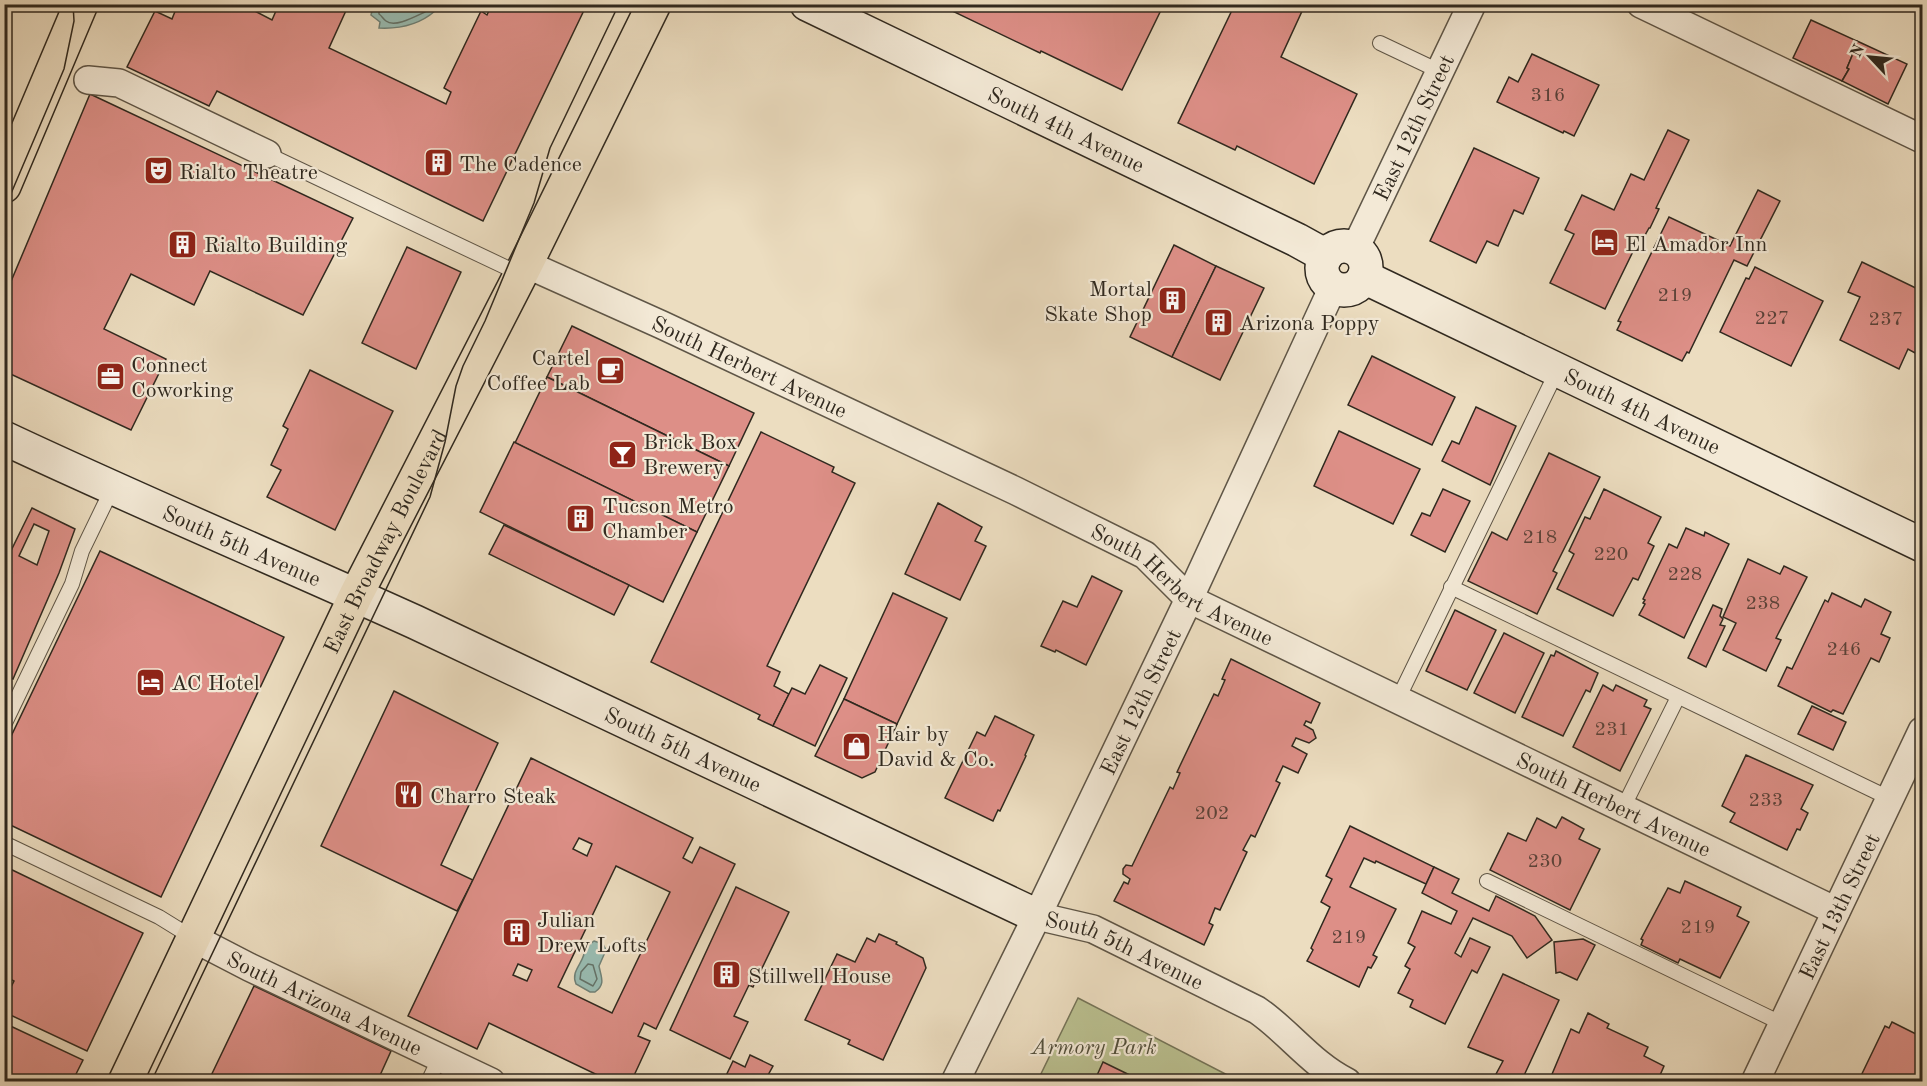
<svg xmlns="http://www.w3.org/2000/svg" width="1927" height="1086" viewBox="0 0 1927 1086" font-family="'Old Standard TT',serif">
	<rect width="100%" height="100%" fill="#ecddc0"/>
	<filter id="stains"><feTurbulence type="fractalNoise" baseFrequency=".00333" numOctaves="4"/><feColorMatrix values="0 0 0 0 .2 0 0 0 0 .09 0 0 0 0 .02 0 0 0 .5 -.17"/></filter>
	<radialGradient id="worn" r=".72"><stop offset=".6" stop-color="#630" stop-opacity="0"/><stop offset="1" stop-color="#630" stop-opacity=".3"/></radialGradient>
	<!-- green -->
	<polygon fill="#bac090" stroke="#757458" stroke-width="1.5" points="1078,998 1239,1081 1037,1082"/>
	<!-- water -->
	<g fill="#99bcb2" stroke="#6f8177" stroke-width="1.5">
		<path d="M376,4L431,5L435,11C419,25 400,29 379,28L380,22L371,15L373,7Z"/>
		<path d="M594,941L603,944L606,950L599,966C601,977 606,984 595,992H590L576,984C570,970 585,963 585,948Z"/>
	</g>
	<g fill="none" stroke-linecap="round" stroke-linejoin="round">
		<!-- shore -->
		<g stroke="#647268" stroke-width="1.5">
			<path d="M379,4V14C382,16 383,19 386,21C395,28 416,16 425,12L427,4"/>
			<polygon points="588,964 593,965 597,979 593,986 580,979 581,972"/>
		</g>
	</g>
	<!-- building -->
	<g fill="#dd8f87" stroke="#30291f" stroke-width="1.5" fill-rule="evenodd">
		<polygon points="178,4 241,4 272,20 279,4 349,4 329,48 446,104 451,92 444,88 481,11 487,15 492,4 587,4 483,221 217,91 209,106 127,67 155,11 172,19"/>
		<polygon points="950,4 1164,4 1122,90 1041,51 1040,53 948,9"/>
		<polygon points="1235,4 1294,4 1303,9 1281,57 1357,94 1314,184 1237,146 1235,150 1178,123"/>
		<polygon points="1811,20 1857,41 1851,53 1852,56 1847,68 1849,69 1842,81 1793,58"/>
		<polygon points="1857,41 1907,64 1888,104 1842,81 1849,69 1847,68 1852,56 1851,53"/>
		<polygon points="4,52 11,55 4,70"/>
		<polygon points="1532,54 1599,85 1574,136 1564,131 1563,133 1497,102 1509,77 1518,82"/>
		<polygon points="90,94 353,218 303,315 210,271 194,305 131,274 104,329 166,359 131,430 4,371 4,298"/>
		<polygon points="1668,130 1689,140 1656,208 1659,209 1650,228 1649,228 1644,237 1641,235 1605,309 1550,283 1574,234 1565,230 1582,195 1614,210 1631,174 1644,180"/>
		<polygon points="1474,148 1539,178 1523,214 1514,210 1498,246 1487,241 1476,263 1430,241"/>
		<polygon points="1758,190 1780,201 1747,266 1734,260 1689,353 1687,352 1682,361 1617,330 1621,322 1618,321 1669,217 1730,246"/>
		<polygon points="1174,245 1216,266 1172,357 1130,337"/>
		<polygon points="407,247 461,272 416,369 362,343"/>
		<polygon points="1862,262 1922,291 1922,338 1915,353 1908,349 1899,369 1840,340 1860,297 1848,292"/>
		<polygon points="1216,266 1264,288 1220,380 1172,357"/>
		<polygon points="1755,267 1823,301 1791,366 1720,332 1746,278 1749,279"/>
		<polygon points="572,326 754,413 729,466 547,377"/>
		<polygon points="1372,356 1455,397 1432,445 1348,405"/>
		<polygon points="310,370 393,411 335,530 267,497 281,470 271,465 288,429 283,426"/>
		<polygon points="547,377 729,466 697,532 515,443"/>
		<polygon points="1476,407 1516,426 1490,485 1442,461 1452,441 1459,444"/>
		<polygon points="1339,431 1420,469 1393,524 1314,486"/>
		<polygon points="761,432 834,467 832,472 855,483 767,666 780,672 774,686 789,694 773,726 758,719 760,715 651,662"/>
		<polygon points="514,442 697,532 663,602 480,512"/>
		<polygon points="1549,453 1600,477 1553,571 1557,573 1537,614 1468,581 1492,532 1507,540"/>
		<polygon points="1443,489 1470,501 1445,552 1411,535 1422,513 1430,516"/>
		<polygon points="1604,489 1661,517 1648,543 1654,546 1638,580 1633,578 1613,616 1557,589 1574,554 1569,551 1585,517 1590,519"/>
		<polygon points="938,503 982,527 975,541 986,546 960,600 905,574"/>
		<path d="M32,508L75,529L59,573L13,679L4,675V565ZM34,524L49,531L37,565L19,556Z"/>
		<polygon points="4,522 10,524 4,536"/>
		<polygon points="504,525 629,585 614,615 489,554"/>
		<polygon points="1686,528 1704,536 1705,532 1729,544 1684,638 1639,615 1645,604 1643,603 1645,600 1643,599 1669,544 1677,548"/>
		<polygon points="100,551 284,637 161,897 4,822 4,751"/>
		<polygon points="1748,559 1780,574 1784,566 1807,577 1776,638 1781,640 1766,671 1723,650 1736,623 1723,617"/>
		<polygon points="1092,576 1122,591 1086,665 1056,650 1055,652 1041,646 1063,601 1077,607"/>
		<polygon points="893,593 947,618 897,724 844,699"/>
		<polygon points="1832,593 1861,607 1865,599 1891,612 1881,634 1890,638 1879,662 1871,658 1843,714 1833,710 1831,712 1778,686 1787,667 1792,669 1825,600 1828,602"/>
		<polygon points="1713,605 1722,609 1720,616 1723,619 1720,625 1725,626 1706,667 1688,658"/>
		<polygon points="1455,610 1496,630 1467,690 1426,671"/>
		<polygon points="1504,633 1544,653 1515,713 1474,693"/>
		<polygon points="1556,651 1598,673 1590,692 1586,690 1563,736 1522,717 1551,655 1554,656"/>
		<polygon points="1231,659 1320,703 1311,723 1306,721 1304,725 1313,730 1316,738 1309,743 1296,738 1292,746 1307,754 1298,773 1283,766 1276,781 1280,783 1255,837 1251,835 1243,850 1247,852 1220,910 1215,908 1209,923 1213,925 1204,945 1114,901 1124,882 1128,884 1130,879 1123,874 1123,869 1126,865 1132,866 1170,787 1173,789 1180,773 1177,772 1214,694 1218,696 1225,680 1222,679"/>
		<polygon points="820,665 847,678 815,746 773,726 792,688 805,694"/>
		<polygon points="1603,685 1613,691 1616,685 1647,700 1644,706 1651,709 1620,771 1573,747"/>
		<polygon points="394,691 498,743 441,865 473,880 457,911 321,846"/>
		<polygon points="844,699 897,724 875,772 862,778 815,756"/>
		<polygon points="1812,706 1846,722 1833,750 1798,734"/>
		<polygon points="995,716 1034,735 1025,755 1026,756 1000,811 998,810 993,821 945,798 977,732 985,736"/>
		<polygon points="1746,755 1813,785 1801,809 1808,813 1800,830 1797,829 1787,850 1730,822 1735,813 1722,806"/>
		<path d="M531,758L693,838L683,858L692,863L700,847L735,864L656,1029L644,1023L638,1036L650,1041L631,1082H612L489,1023L477,1049L408,1016ZM579,838L592,844L587,856L573,849ZM616,866L670,892L612,1013L558,987ZM518,964L532,970L527,981L513,975Z"/>
		<polygon points="1562,817 1584,829 1579,839 1600,849 1570,910 1490,870 1508,833 1526,841 1537,818 1556,828"/>
		<polygon points="1350,826 1434,867 1426,884 1376,861 1375,863 1364,858 1350,887 1396,909 1373,955 1377,957 1371,968 1368,967 1359,987 1307,961 1313,950 1311,948 1330,907 1321,902 1332,879 1326,876"/>
		<polygon points="4,866 143,933 87,1051 4,1012 4,1001 14,981 9,978 4,988"/>
		<polygon points="1434,867 1459,879 1452,893 1489,911 1496,896 1535,916 1552,940 1527,958 1512,936 1473,918 1455,953 1461,957 1470,938 1490,947 1477,973 1472,970 1445,1024 1410,1007 1413,1000 1398,993 1410,969 1405,966 1415,947 1408,943 1422,911 1451,924 1457,911 1422,893"/>
		<polygon points="1685,881 1741,907 1737,916 1749,922 1720,978 1680,959 1678,963 1641,945 1643,940 1641,939 1668,888 1680,893"/>
		<polygon points="736,887 789,912 753,987 749,985 734,1016 748,1022 730,1059 670,1030"/>
		<polygon points="879,934 897,942 896,944 923,958 926,968 883,1060 848,1044 850,1040 805,1020 837,954 855,962 867,938 875,942"/>
		<polygon points="1583,939 1595,945 1577,980 1560,972 1556,973 1554,942"/>
		<polygon points="1503,974 1559,1000 1521,1082 1507,1082 1495,1076 1503,1061 1468,1047"/>
		<polygon points="254,986 391,1051 377,1082 208,1082"/>
		<polygon points="1588,1013 1609,1024 1607,1028 1648,1047 1644,1056 1664,1066 1657,1082 1555,1082 1550,1079 1571,1029 1579,1033"/>
		<polygon points="1892,1022 1922,1037 1922,1082 1858,1082 1885,1026 1889,1028"/>
		<polygon points="4,1023 83,1060 72,1082 4,1082"/>
		<polygon points="750,1055 773,1066 767,1077 778,1082 723,1082 733,1061 745,1067"/>
		<polygon points="1103,1062 1144,1082 1094,1082"/>
	</g>
	<g fill="none" stroke-linecap="round" stroke-linejoin="round">
		<defs>
			<g id="lane">
				<polyline points="1380,43 1439,71"/>
				<polyline points="267,154 520,274"/>
				<polyline points="1451,587 1891,799"/>
				<polyline points="1398,699 1557,371"/>
				<polyline points="4,725 72,584 82,551 112,489"/>
				<polyline points="1623,808 1678,697"/>
				<polyline points="4,843 159,917 193,938"/>
				<polyline points="1487,881 1783,1024"/>
				<polyline points="428,1082 440,1057"/>
			</g>
			<g id="street">
				<polyline points="1641,4 1922,139"/>
				<polyline points="88,80 119,83 267,154"/>
				<path id="s1" d="M1355,249L1472,4"/>
				<path id="s2" d="M526,264L662,325L1016,491L1145,555L1189,599L1836,911"/>
				<path id="s3" d="M1037,916L1093,929L1257,1010C1289,1032 1311,1064 1347,1082"/>
				<path id="s4" d="M193,938L249,967L491,1082"/>
				<path id="s5" d="M955,1082L1037,916L1189,599L1333,287"/>
				<path id="s6" d="M1755,1082L1922,731"/>
			</g>
			<g id="secondary">
				<path id="s7" d="M807,4L1297,240L1326,256"/>
				<circle cx="1344" cy="268" r="22"/>
				<path id="s8" d="M1364,277L1922,545"/>
				<path id="s9" d="M4,438C140,502 278,560 415,622L1037,916"/>
			</g>
			<g id="primary">
				<polyline points="4,186 81,4"/>
				<path id="s10" d="M125,1082L356,595L526,264L654,4"/>
			</g>
		</defs>
		<!-- lane casing -->
		<use href="#lane" stroke="#5f5647" stroke-width="16"/>
		<!-- street casing -->
		<use href="#street" stroke="#5f5647" stroke-width="30"/>
		<!-- secondary casing -->
		<use href="#secondary" stroke="#30291f" stroke-width="36"/>
		<!-- primary casing -->
		<use href="#primary" stroke="#30291f" stroke-width="36"/>
		<!-- lane -->
		<use href="#lane" stroke="#f3e9d6" stroke-width="14"/>
		<!-- street -->
		<use href="#street" stroke="#f3e9d6" stroke-width="27"/>
		<!-- secondary -->
		<use href="#secondary" stroke="#f3e9d6" stroke-width="33"/>
		<!-- primary -->
		<use href="#primary" stroke="#ecddc0" stroke-width="33"/>
		<!-- tram -->
		<g stroke="#30291f" stroke-width="1.5">
			<polyline points="4,210 64,69 74,21 73,4"/>
			<polyline points="151,1082 430,497 445,442 456,386 463,366 485,321 534,203 550,148 619,4"/>
		</g>
	</g>
	<!-- icons -->
	<defs>
		<symbol id="building-square" viewBox="-11 -11 22 22"><rect x="-9" y="-9" width="18" height="18" rx="4" fill="#8f2418" stroke="#f3e9d6"/><path d="M-4-6H4V6H1V3H-1V6H-4ZM-2.5-4.3h1.7v1.8h-1.7ZM.8-4.3h1.7v1.8H.8ZM-2.5-1h1.7V.8h-1.7ZM.8-1h1.7V.8H.8Z" fill="#fff"/></symbol>
		<symbol id="theatre-square" viewBox="-11 -11 22 22"><rect x="-9" y="-9" width="18" height="18" rx="4" fill="#8f2418" stroke="#f3e9d6"/><path d="M-5-5.5Q0-4 5-5.5V0Q5 5 0 6Q-5 5-5 0ZM-3.3-2.5H-1v1.5H-3.3ZM1-2.5H3.3v1.5H1ZM-2.8 1Q0 5.5 2.8 1Z" fill="#fff"/></symbol>
		<symbol id="hotel-square" viewBox="-11 -11 22 22"><rect x="-9" y="-9" width="18" height="18" rx="4" fill="#8f2418" stroke="#f3e9d6"/><path d="M-6-4.5h1.5V1H6V5H4.5V3h-9V5H-6ZM-4 0a1.8 1.8 0 1 1 3.6 0ZM.5 0V-2.5h3Q6-2.5 6 0Z" fill="#fff"/></symbol>
		<symbol id="cafe-square" viewBox="-11 -11 22 22"><rect x="-9" y="-9" width="18" height="18" rx="4" fill="#8f2418" stroke="#f3e9d6"/><path d="M-5.5-4.5H6V0H3Q3 3.5 0 3.5H-2.5Q-5.5 3.5-5.5 0ZM3-3.2v2h1.7v-2ZM-6 4.5H4V6H-6Z" fill="#fff"/></symbol>
		<symbol id="office-square" viewBox="-11 -11 22 22"><rect x="-9" y="-9" width="18" height="18" rx="4" fill="#8f2418" stroke="#f3e9d6"/><path d="M-6-3h4V-5.5h4V-3h4V5H-6ZM-1-4.5V-3h2v-1.5ZM-6 0V1H6V0Z" fill="#fff"/></symbol>
		<symbol id="bar-square" viewBox="-11 -11 22 22"><rect x="-9" y="-9" width="18" height="18" rx="4" fill="#8f2418" stroke="#f3e9d6"/><path d="M-6-5H6L.8 .8V4.5H3.5V6h-7V4.5H-.8V.8Z" fill="#fff"/></symbol>
		<symbol id="shop-square" viewBox="-11 -11 22 22"><rect x="-9" y="-9" width="18" height="18" rx="4" fill="#8f2418" stroke="#f3e9d6"/><path d="M-5-2.5h2.3a2.7 3.5 0 0 1 5.4 0H5L5.5 6h-11ZM-1.5-2.5h3a1.5 2.3 0 0 0-3 0Z" fill="#fff"/></symbol>
		<symbol id="restaurant-square" viewBox="-11 -11 22 22"><rect x="-9" y="-9" width="18" height="18" rx="4" fill="#8f2418" stroke="#f3e9d6"/><path d="M-5-6h1v4h1v-4h1v4h1v-4h1v5L-1.5 .5V6h-2V.5L-5-1ZM5-6V6H3V1.5H1.5Q1.5-4 5-6Z" fill="#fff"/></symbol>
	</defs>
	<g fill-rule="evenodd">
		<use href="#building-square" x="422" y="146" width="33" height="33"/>
		<use href="#theatre-square" x="142" y="154" width="33" height="33"/>
		<use href="#hotel-square" x="1588" y="226" width="33" height="33"/>
		<use href="#building-square" x="166" y="228" width="33" height="33"/>
		<use href="#building-square" x="1156" y="284" width="33" height="33"/>
		<use href="#building-square" x="1202" y="306" width="33" height="33"/>
		<use href="#cafe-square" x="594" y="354" width="33" height="33"/>
		<use href="#office-square" x="94" y="360" width="33" height="33"/>
		<use href="#bar-square" x="606" y="438" width="33" height="33"/>
		<use href="#building-square" x="564" y="502" width="33" height="33"/>
		<use href="#hotel-square" x="134" y="666" width="33" height="33"/>
		<use href="#shop-square" x="840" y="730" width="33" height="33"/>
		<use href="#restaurant-square" x="392" y="778" width="33" height="33"/>
		<use href="#building-square" x="500" y="916" width="33" height="33"/>
		<use href="#building-square" x="710" y="958" width="33" height="33"/>
	</g>
	<g text-anchor="middle" stroke-width="4.5" stroke-linejoin="round" paint-order="stroke">
		<!-- number labels -->
		<g font-size="20" fill="#5b4239">
			<text x="1548" y="101">316</text>
			<text x="1675" y="301">219</text>
			<text x="1772" y="324">227</text>
			<text x="1886" y="325">237</text>
			<text x="1540" y="543">218</text>
			<text x="1611" y="560">220</text>
			<text x="1685" y="580">228</text>
			<text x="1763" y="609">238</text>
			<text x="1844" y="655">246</text>
			<text x="1612" y="735">231</text>
			<text x="1766" y="806">233</text>
			<text x="1212" y="819">202</text>
			<text x="1545" y="867">230</text>
			<text x="1698" y="933">219</text>
			<text x="1349" y="943">219</text>
		</g>
		<!-- street labels -->
		<g font-size="22" fill="#30291f" stroke="#f3e9d6">
			<text dy="8" stroke="none"><textPath href="#s1" startOffset="135">East 12th Street</textPath></text>
			<text dy="8" stroke="none"><textPath href="#s7" startOffset="288">South 4th Avenue</textPath></text>
			<text dy="8" stroke="none"><textPath href="#s2" startOffset="246">South Herbert Avenue</textPath></text>
			<text dy="8" stroke="none"><textPath href="#s8" startOffset="309">South 4th Avenue</textPath></text>
			<text dy="8" stroke="none"><textPath href="#s10" startOffset="600">East Broadway Boulevard</textPath></text>
			<text dy="8" stroke="none"><textPath href="#s9" startOffset="261">South 5th Avenue</textPath></text>
			<text dy="8" stroke="none"><textPath href="#s2" startOffset="732">South Herbert Avenue</textPath></text>
			<text dy="8" stroke="none"><textPath href="#s5" startOffset="423">East 12th Street</textPath></text>
			<text dy="8" stroke="none"><textPath href="#s9" startOffset="747">South 5th Avenue</textPath></text>
			<text dy="8" stroke="none"><textPath href="#s2" startOffset="1218">South Herbert Avenue</textPath></text>
			<text dy="8" stroke="none"><textPath href="#s6" startOffset="195">East 13th Street</textPath></text>
			<text dy="8" stroke="none"><textPath href="#s3" startOffset="94">South 5th Avenue</textPath></text>
			<text dy="8" stroke="none"><textPath href="#s4" startOffset="147">South Arizona Avenue</textPath></text>
		</g>
		<!-- poi labels -->
		<g font-size="22" fill="#30291f" stroke="#f3e9d6" text-anchor="start">
			<text x="459" y="171">The Cadence</text>
			<text x="179" y="179">Rialto Theatre</text>
			<text x="1625" y="251">El Amador Inn</text>
			<text x="204" y="252">Rialto Building</text>
			<text x="1152" y="296" text-anchor="end">Mortal<tspan x="1152" dy="25">Skate Shop</tspan></text>
			<text x="1239" y="330">Arizona Poppy</text>
			<text x="590" y="365" text-anchor="end">Cartel<tspan x="590" dy="25">Coffee Lab</tspan></text>
			<text x="131" y="372">Connect<tspan x="131" dy="25">Coworking</tspan></text>
			<text x="643" y="449">Brick Box<tspan x="643" dy="25">Brewery</tspan></text>
			<text x="602" y="513">Tucson Metro<tspan x="602" dy="25">Chamber</tspan></text>
			<text x="171" y="690">AC Hotel</text>
			<text x="877" y="741">Hair by<tspan x="877" dy="25">David &amp; Co.</tspan></text>
			<text x="430" y="803">Charro Steak</text>
			<text x="537" y="927">Julian<tspan x="537" dy="25">Drew Lofts</tspan></text>
			<text x="748" y="983">Stillwell House</text>
		</g>
		<!-- park labels -->
		<g font-size="22" font-style="italic" fill="#524f3b" stroke="#f3e9d6">
			<text x="1094" y="1054">Armory Park</text>
		</g>
	</g>
	<!-- margin -->
	<rect width="1927" height="1086" fill="none" stroke="#ecddc0" stroke-width="24"/>
	<rect x="6" y="6" width="1915" height="1074" fill="none" stroke="#30291f" stroke-width="3"/>
	<rect x="12" y="12" width="1903" height="1062" fill="none" stroke="#30291f" stroke-width="1.5"/>
	<!-- north arrow -->
	<g transform="translate(1870 57) rotate(296)" stroke="#f3e9d6" stroke-width="4.5" paint-order="stroke">
	<path d="M0-4.5L10 22L0 15L-10 22Z" fill="#30291f"/>
	<text y="-9" font-size="16" font-weight="bold" text-anchor="middle" fill="#30291f">N</text>
	</g>
	<rect width="100%" height="100%" filter="url(#stains)"/>
	<rect width="100%" height="100%" fill="url(#worn)"/>
</svg>
